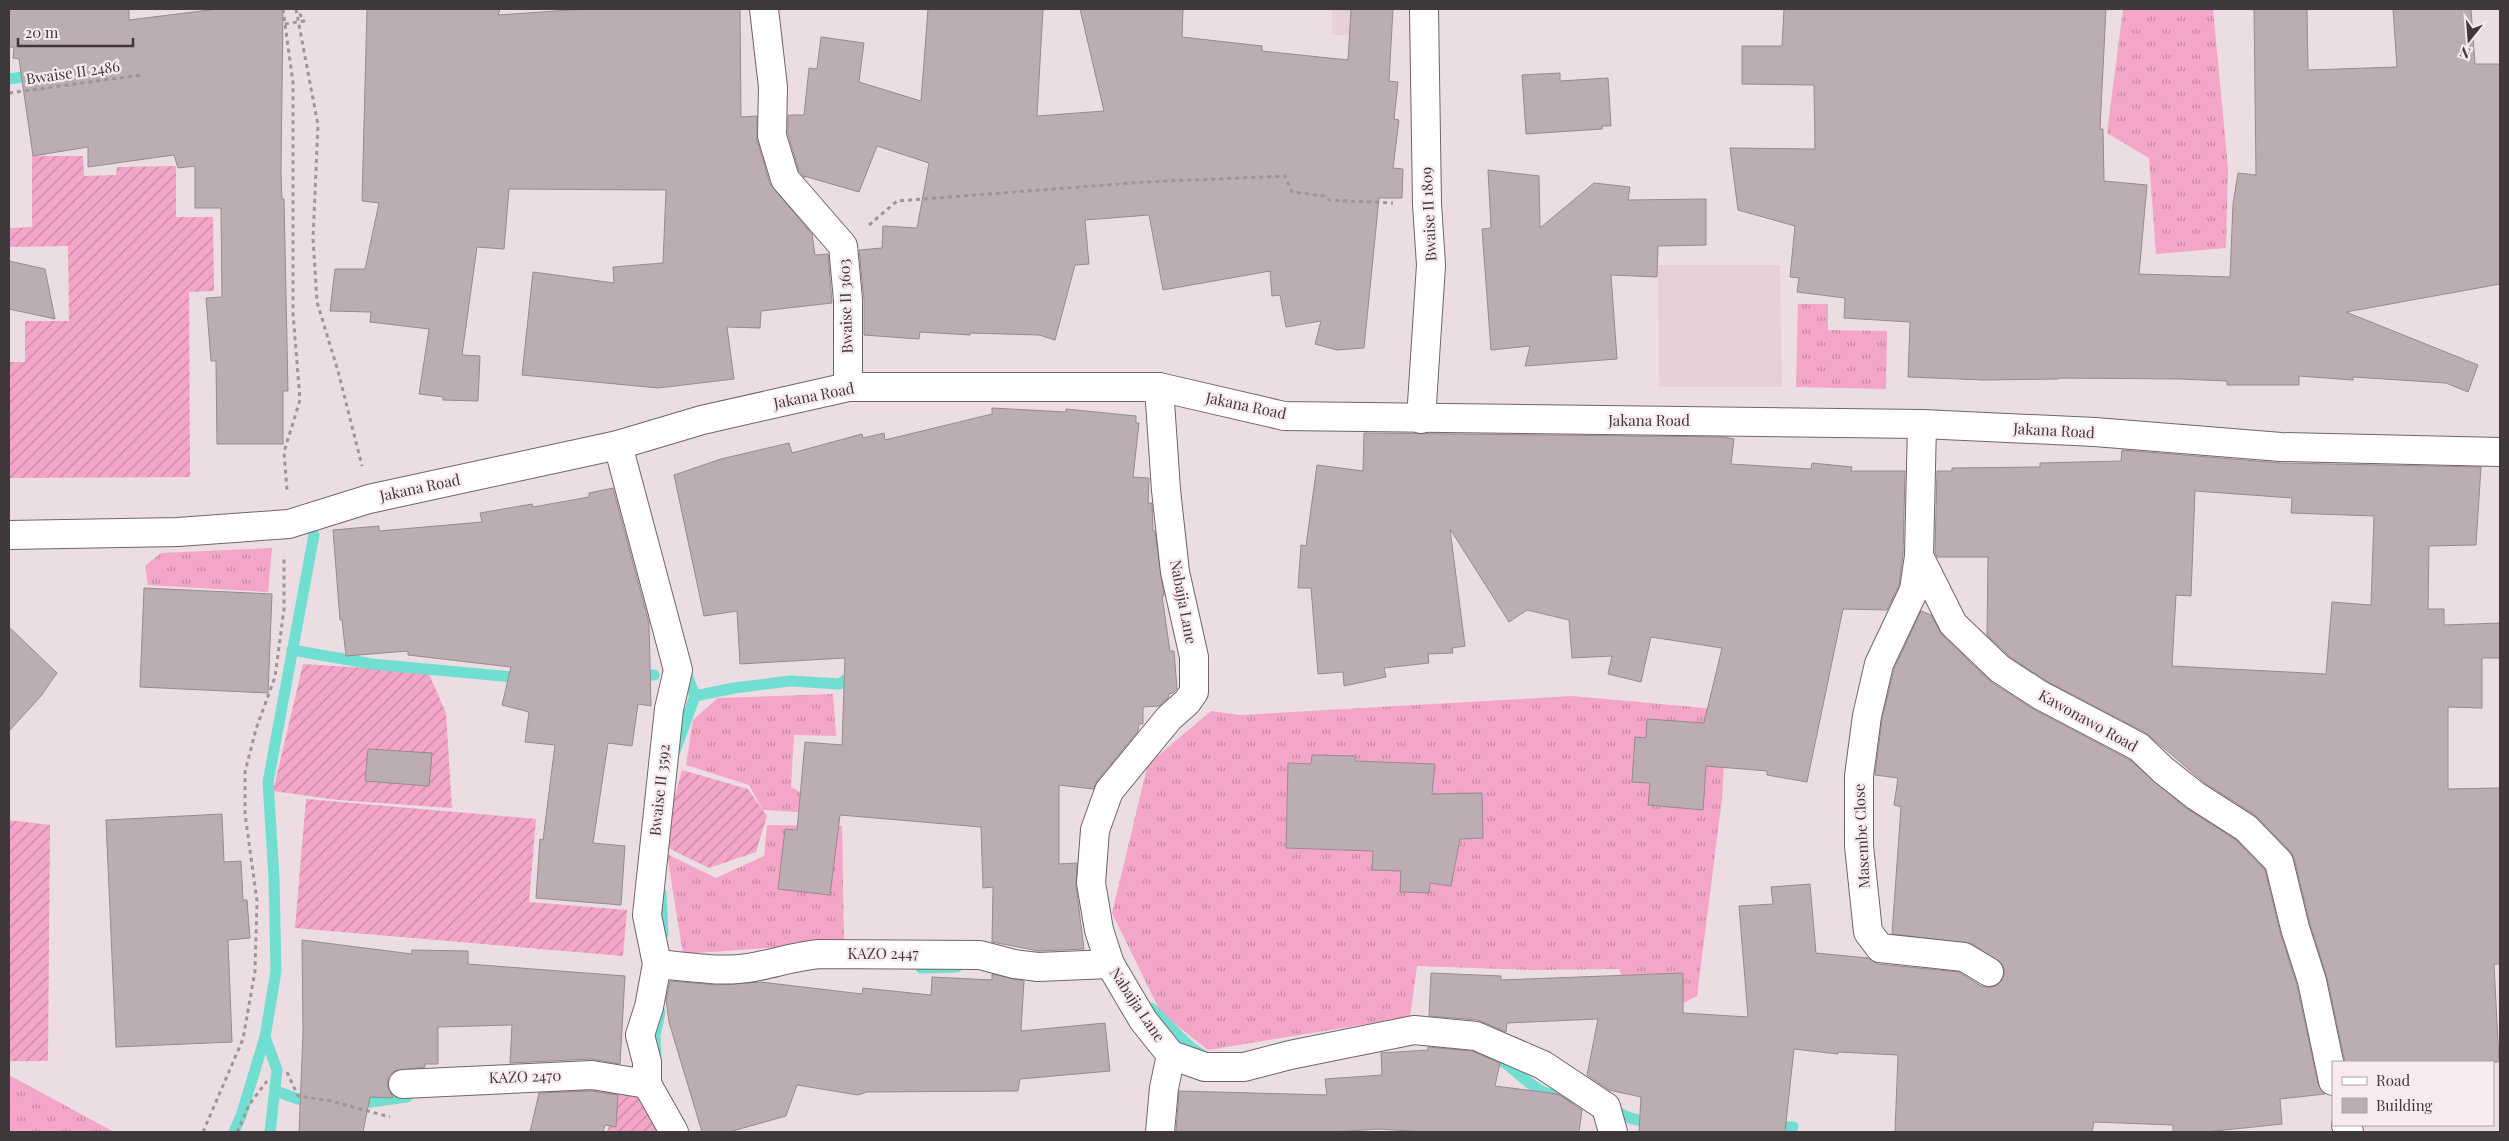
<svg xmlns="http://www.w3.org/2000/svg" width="2509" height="1141" viewBox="0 0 2509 1141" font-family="'Playfair Display',serif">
	<defs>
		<pattern id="grass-tufts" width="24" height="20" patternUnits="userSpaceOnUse" patternTransform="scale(1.25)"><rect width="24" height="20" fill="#f3a6c7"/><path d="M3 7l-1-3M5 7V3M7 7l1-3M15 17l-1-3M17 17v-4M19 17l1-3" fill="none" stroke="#c688a3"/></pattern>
		<pattern id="garden-furrows" width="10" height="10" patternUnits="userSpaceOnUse" patternTransform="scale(1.25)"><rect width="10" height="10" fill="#f3a6c7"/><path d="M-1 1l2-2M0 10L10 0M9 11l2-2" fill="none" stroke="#c688a3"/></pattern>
	</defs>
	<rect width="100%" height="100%" fill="#ebdde2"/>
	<!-- built -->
	<g fill="#e7d0d9">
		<polygon points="1332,9 1382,9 1381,36 1332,35"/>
		<polygon points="1658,265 1780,265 1782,387 1659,387"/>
	</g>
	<!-- grass -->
	<g fill="url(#grass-tufts)">
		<polygon points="2123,9 2213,9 2228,168 2226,248 2156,254 2149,158 2107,133"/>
		<polygon points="1798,304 1828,304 1828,330 1887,331 1886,389 1796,387"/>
		<polygon points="272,548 268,592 148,585 145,566 161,553"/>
		<polygon points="833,694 836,736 794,735 791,787 802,793 798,812 763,810 749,785 686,765 693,720 718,698"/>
		<polygon points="1572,696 1727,710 1722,799 1697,996 1644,1023 1619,969 1532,970 1417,966 1410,1017 1208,1050 1161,1013 1112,913 1148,764 1211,711 1240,715"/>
		<polygon points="767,825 842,826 844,939 837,943 683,954 667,854 716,878 764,856"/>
		<polygon points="9,1075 114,1132 9,1132"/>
	</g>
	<!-- garden -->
	<g fill="url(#garden-furrows)">
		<polygon points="32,156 83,156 84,176 116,175 117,167 176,166 176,217 213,217 214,291 189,292 190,477 9,478 9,362 25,362 25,321 69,321 68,246 9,247 9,228 32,227"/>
		<polygon points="303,664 428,672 446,713 452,808 338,800 273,791"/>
		<polygon points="682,770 748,789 767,816 756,852 709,868 662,845"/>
		<polygon points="306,799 536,819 529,902 627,910 623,956 295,928"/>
		<polygon points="9,820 50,825 48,1061 9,1061"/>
		<polygon points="602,1087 646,1094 663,1132 607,1132 611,1118 539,1107 548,1089"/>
	</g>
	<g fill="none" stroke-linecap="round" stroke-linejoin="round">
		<!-- stream -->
		<g stroke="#70ded0" stroke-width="11">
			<polyline points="9,79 37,75"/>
			<polyline points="292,650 372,664 524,678"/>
			<polyline points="684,667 695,696"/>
			<polyline points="635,676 654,675"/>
			<polyline points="675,751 695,696 734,688 790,681 840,684 855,673"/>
			<polyline points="661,893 663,934"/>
			<polyline points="921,968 957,967"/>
			<polyline points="1151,1008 1190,1047 1204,1056"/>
			<polyline points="265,1037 277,1070 270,1132"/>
			<polyline points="656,1056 655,1036 660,1012"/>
			<path d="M1497,1058C1514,1067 1526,1084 1544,1092C1554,1096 1568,1097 1579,1099"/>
			<polyline points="276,1091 298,1099 314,1102"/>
			<polyline points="355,1104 407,1097"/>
			<path d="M1612,1107C1624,1119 1639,1121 1655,1122"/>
			<polyline points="1770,1127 1793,1127"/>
			<polyline points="234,1132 241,1116 265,1037 276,971 274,879 268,782 314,535"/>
		</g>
	</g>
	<!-- building -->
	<g fill="#bbadb2" stroke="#988a8f" fill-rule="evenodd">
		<polygon points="9,9 129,9 129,20 218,9 283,9 281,172 282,199 284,199 288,391 283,391 283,444 217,444 216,361 211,361 206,298 222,297 221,208 195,208 195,166 178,168 174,155 88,167 88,147 33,156 19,59 13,58 14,47 9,47"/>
		<polygon points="367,9 500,9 498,15 586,9 740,9 741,117 757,116 757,140 770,184 812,234 815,255 828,254 832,303 761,311 760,328 727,327 734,379 658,388 522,375 533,272 614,283 613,267 663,263 666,190 509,189 504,249 477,247 462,355 480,356 478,401 443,400 443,397 419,394 429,329 370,322 371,312 330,311 335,269 365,269 379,203 362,201"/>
		<polygon points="928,9 1043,9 1037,116 1104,111 1080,9 1183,9 1182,37 1262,46 1262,51 1348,60 1351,9 1393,9 1389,81 1398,82 1394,119 1399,120 1393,168 1403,169 1402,198 1379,198 1364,348 1337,350 1315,344 1321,321 1286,327 1280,295 1272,296 1270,271 1163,290 1149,215 1085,220 1089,264 1075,265 1055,340 1039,335 970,333 970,335 920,332 919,339 864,335 864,299 859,250 882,248 883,226 917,228 929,163 877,146 859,192 804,176 805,178 799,171 788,134 788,115 804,115 809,68 817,69 821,37 864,43 859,82 921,101"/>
		<polygon points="1784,9 2106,9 2100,129 2103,129 2104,181 2147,185 2139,274 2230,277 2233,204 2238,173 2256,175 2254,9 2307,9 2308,70 2397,67 2393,9 2471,9 2475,64 2500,64 2500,284 2346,312 2478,365 2468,392 2446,383 2353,377 2353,380 2299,376 2299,385 2227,385 2227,381 2180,379 2059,378 2059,379 1984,380 1908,377 1910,322 1844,318 1845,298 1797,292 1799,278 1790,277 1795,226 1738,210 1730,148 1815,149 1814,85 1742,84 1742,46 1782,46"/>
		<polygon points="1560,73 1560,81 1608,78 1611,126 1602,126 1602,129 1526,134 1522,75"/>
		<polygon points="1488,170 1539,176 1540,228 1594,183 1630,187 1628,200 1706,199 1706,245 1658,246 1657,277 1611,275 1617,359 1525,366 1530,346 1491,350 1482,229 1491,228"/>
		<polygon points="9,261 45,269 55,319 9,309"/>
		<polygon points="992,408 1066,412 1066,409 1136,416 1136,423 1139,423 1133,477 1149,478 1148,503 1152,503 1153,531 1155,531 1164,596 1162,596 1170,651 1174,651 1177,689 1173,693 1169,694 1168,698 1159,706 1143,707 1143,724 1139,724 1138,731 1097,781 1093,789 1059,785 1059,864 1077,863 1076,885 1084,949 1039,951 992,942 993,887 983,888 981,827 840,815 830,895 778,889 785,829 797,830 805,742 842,745 845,658 740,664 737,611 704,616 674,475 721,459 789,443 792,453 862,434 863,438 884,433 885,440 992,414"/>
		<polygon points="1364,433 1723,437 1734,439 1731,464 1811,469 1812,463 1852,467 1851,471 1905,471 1903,555 1899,585 1887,610 1843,609 1807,782 1767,775 1767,771 1706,766 1703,810 1648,805 1650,783 1632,782 1635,737 1646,738 1647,719 1704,723 1722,648 1651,637 1641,682 1608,674 1612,656 1572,658 1569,620 1527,610 1509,622 1450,529 1465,646 1452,648 1453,653 1428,654 1429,663 1384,668 1386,677 1344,686 1343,672 1318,674 1311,588 1298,588 1301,545 1306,546 1317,465 1363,471"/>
		<path d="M2122,450L2281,463L2481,467L2476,545L2429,546L2428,609H2444V625L2500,623V658H2482V708L2448,707V789L2500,788V964H2494L2499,1062H2345L2327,978L2310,924L2294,858L2290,851L2255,815L2205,783L2146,733L2048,682L2010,657L1987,635L1988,557H1937L1935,552L1937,471H1952V468L2040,467V463L2121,461ZM2195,491L2292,498L2291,513L2374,516L2371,605L2332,602L2326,674L2172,666L2176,595L2191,596Z"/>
		<polygon points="613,488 649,623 651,706 638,704 632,746 608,743 593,843 625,846 621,905 536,898 540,839 543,840 555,745 525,742 529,712 502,705 511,667 408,655 408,651 346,656 342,620 340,620 333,530 379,526 379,531 482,522 480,513 532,504 533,507 589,497 589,493"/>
		<polygon points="144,588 272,594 268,693 140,687"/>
		<polygon points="1921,611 1931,615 1942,635 1991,682 2033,709 2130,760 2186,808 2236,840 2265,870 2280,932 2297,985 2318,1084 2325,1094 2280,1099 2282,1124 2206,1132 2173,1132 2173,1125 2094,1122 2092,1132 1895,1132 1898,1055 1838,1052 1838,1054 1794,1049 1785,1132 1639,1132 1641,1097 1609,1090 1587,1075 1598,1019 1507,1023 1506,1032 1478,1020 1429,1016 1431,973 1501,976 1501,980 1683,973 1683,1013 1748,1017 1739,906 1773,904 1771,887 1810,884 1816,953 1868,958 1878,964 1959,972 1981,986 1989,988 1997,985 2002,980 2005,973 2002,964 1972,944 1892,934 1901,807 1894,805 1898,778 1875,775 1882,719 1894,669"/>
		<polygon points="9,627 57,673 41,696 9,731"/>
		<polygon points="368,749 432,753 429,786 365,781"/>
		<polygon points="1312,755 1355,756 1355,761 1435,764 1432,794 1482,793 1483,838 1460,839 1451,886 1430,883 1429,893 1400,892 1401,871 1372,870 1373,851 1286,848 1288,763 1311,764"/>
		<polygon points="222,814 224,862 241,861 243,900 247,900 250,938 228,940 232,1042 116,1047 106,820"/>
		<polygon points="302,940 412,954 412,950 468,951 468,964 625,976 620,1064 591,1059 510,1063 512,1025 438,1027 438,1064 425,1064 425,1067 394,1071 389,1076 387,1084 393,1098 370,1097 363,1132 299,1132 303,1033"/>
		<polygon points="992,974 1024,981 1021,1031 1105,1023 1110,1071 1020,1079 1018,1091 867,1092 858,1095 797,1085 786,1116 729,1132 702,1132 669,1022 666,1000 670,981 718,985 761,982 862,994 863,988 931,995 932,977 992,980"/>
		<polygon points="1428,1047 1472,1051 1500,1063 1495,1086 1558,1094 1582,1110 1579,1132 1425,1132 1379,1129 1333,1132 1176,1132 1179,1091 1327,1095 1325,1079 1382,1075 1381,1053 1428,1050"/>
		<polygon points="591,1091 618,1095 616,1127 605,1125 603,1132 530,1132 539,1093"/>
	</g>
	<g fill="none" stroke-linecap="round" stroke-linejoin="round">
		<defs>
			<g id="minor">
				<polyline points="764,9 773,87 772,136 785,179 843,246 848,300 848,387"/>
				<polyline points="1159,387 1166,490 1175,572 1194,657 1194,692 1187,702 1169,718 1109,791 1095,830 1091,883 1099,930 1110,964 1143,1020 1171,1055 1205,1067 1244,1067 1290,1055 1414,1030 1476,1036 1543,1065 1606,1107 1613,1132"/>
				<polyline points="1421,419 1431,265 1427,204 1424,9"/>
				<polyline points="1922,424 1919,556 1953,624 2000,669 2040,695 2139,747 2163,770 2196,796 2246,828 2279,862 2295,928 2312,981 2333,1081"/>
				<polyline points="618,445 678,670 669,709 647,915 657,964 649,1007 640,1035 647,1062 647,1084 674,1132"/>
				<polyline points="9,535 178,532 289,524 369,499 618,445 702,420 848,387 1159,387 1284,416 1922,424 2095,432 2281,447 2500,452"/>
				<polyline points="1919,556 1914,590 1879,664 1867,716 1859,776 1859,846 1868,932 1880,948 1964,957 1989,972"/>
				<path d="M657,964C689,967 723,973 754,967C776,963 796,956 819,954L980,955L1014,964L1038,967L1110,964"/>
				<polyline points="403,1084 592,1075 647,1084"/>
				<polyline points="2346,1125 2349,1132"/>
				<polyline points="1160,1132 1164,1088 1171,1055"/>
			</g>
		</defs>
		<!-- minor casing -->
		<use href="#minor" stroke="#716469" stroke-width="30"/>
		<!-- path -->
		<g stroke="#9f9598" stroke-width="3" stroke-dasharray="4 4" stroke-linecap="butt">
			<polyline points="283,9 293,83 293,313 300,400 284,452 287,490"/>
			<polyline points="296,9 318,125 313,238 317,302 338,371 362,466"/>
			<polyline points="9,93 141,75"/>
			<polyline points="869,225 897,201 1145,182 1285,176 1292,192 1324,196 1329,200 1393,203"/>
			<polyline points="287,1072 298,1096 331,1101 390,1117"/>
			<polyline points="203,1132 243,1039 255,971 257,901 245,814 245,772 256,729 275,677 284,609 284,559"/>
			<polyline points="237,1132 249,1105 267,1081"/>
		</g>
		<!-- minor -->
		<use href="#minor" stroke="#fff" stroke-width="28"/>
		<!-- path-bridge -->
		<polyline stroke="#9f9598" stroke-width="3" stroke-dasharray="4 4" stroke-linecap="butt" points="285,24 304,21 297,9"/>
	</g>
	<g text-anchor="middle" stroke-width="4.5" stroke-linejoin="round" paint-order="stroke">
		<!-- street labels -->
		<g font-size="15" fill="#3f393b" stroke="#f9eaf0">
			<text transform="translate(73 73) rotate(-8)" y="5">Bwaise II 2486</text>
			<text transform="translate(1429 214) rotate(-93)" y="5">Bwaise II 1809</text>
			<text transform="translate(846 306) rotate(-92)" y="5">Bwaise II 3603</text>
			<text transform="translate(814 396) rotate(-11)" y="5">Jakana Road</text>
			<text transform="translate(1246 406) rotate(12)" y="5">Jakana Road</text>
			<text x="1649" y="426">Jakana Road</text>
			<text transform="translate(2054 431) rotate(3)" y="5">Jakana Road</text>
			<text transform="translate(420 488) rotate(-12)" y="5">Jakana Road</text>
			<text transform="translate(1183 602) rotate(79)" y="5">Nabajja Lane</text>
			<text transform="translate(2088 721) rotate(29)" y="5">Kawonawo Road</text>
			<text transform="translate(660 790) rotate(-84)" y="5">Bwaise II 3592</text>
			<text transform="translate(1862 836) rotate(-93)" y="5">Masembe Close</text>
			<text x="883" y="959">KAZO 2447</text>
			<text transform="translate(1137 1005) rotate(56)" y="5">Nabajja Lane</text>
			<text transform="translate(525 1077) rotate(-2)" y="5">KAZO 2470</text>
		</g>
	</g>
	<!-- border -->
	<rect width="2509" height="1141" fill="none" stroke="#3f393b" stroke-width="20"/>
	<!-- legend -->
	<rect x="2332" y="1061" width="162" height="65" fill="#f9eaf0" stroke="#afa3a8"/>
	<rect x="2342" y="1077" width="25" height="8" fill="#ffffff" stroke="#afa3a8"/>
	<text x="2376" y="1086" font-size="15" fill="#3f393b">Road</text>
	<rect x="2342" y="1098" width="25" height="15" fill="#bbadb2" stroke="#afa3a8"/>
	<text x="2376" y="1111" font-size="15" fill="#3f393b">Building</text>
	<!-- north arrow -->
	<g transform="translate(2469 40) rotate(197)" stroke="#f9eaf0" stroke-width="4" paint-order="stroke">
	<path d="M0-4L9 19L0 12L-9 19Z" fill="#3f393b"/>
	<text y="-8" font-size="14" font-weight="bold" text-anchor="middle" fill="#3f393b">N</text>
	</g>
	<!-- scale -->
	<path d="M18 38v8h115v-8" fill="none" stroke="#3f393b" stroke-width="2.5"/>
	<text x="25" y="38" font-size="15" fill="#3f393b" stroke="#f9eaf0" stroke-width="4" paint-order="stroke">20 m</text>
</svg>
